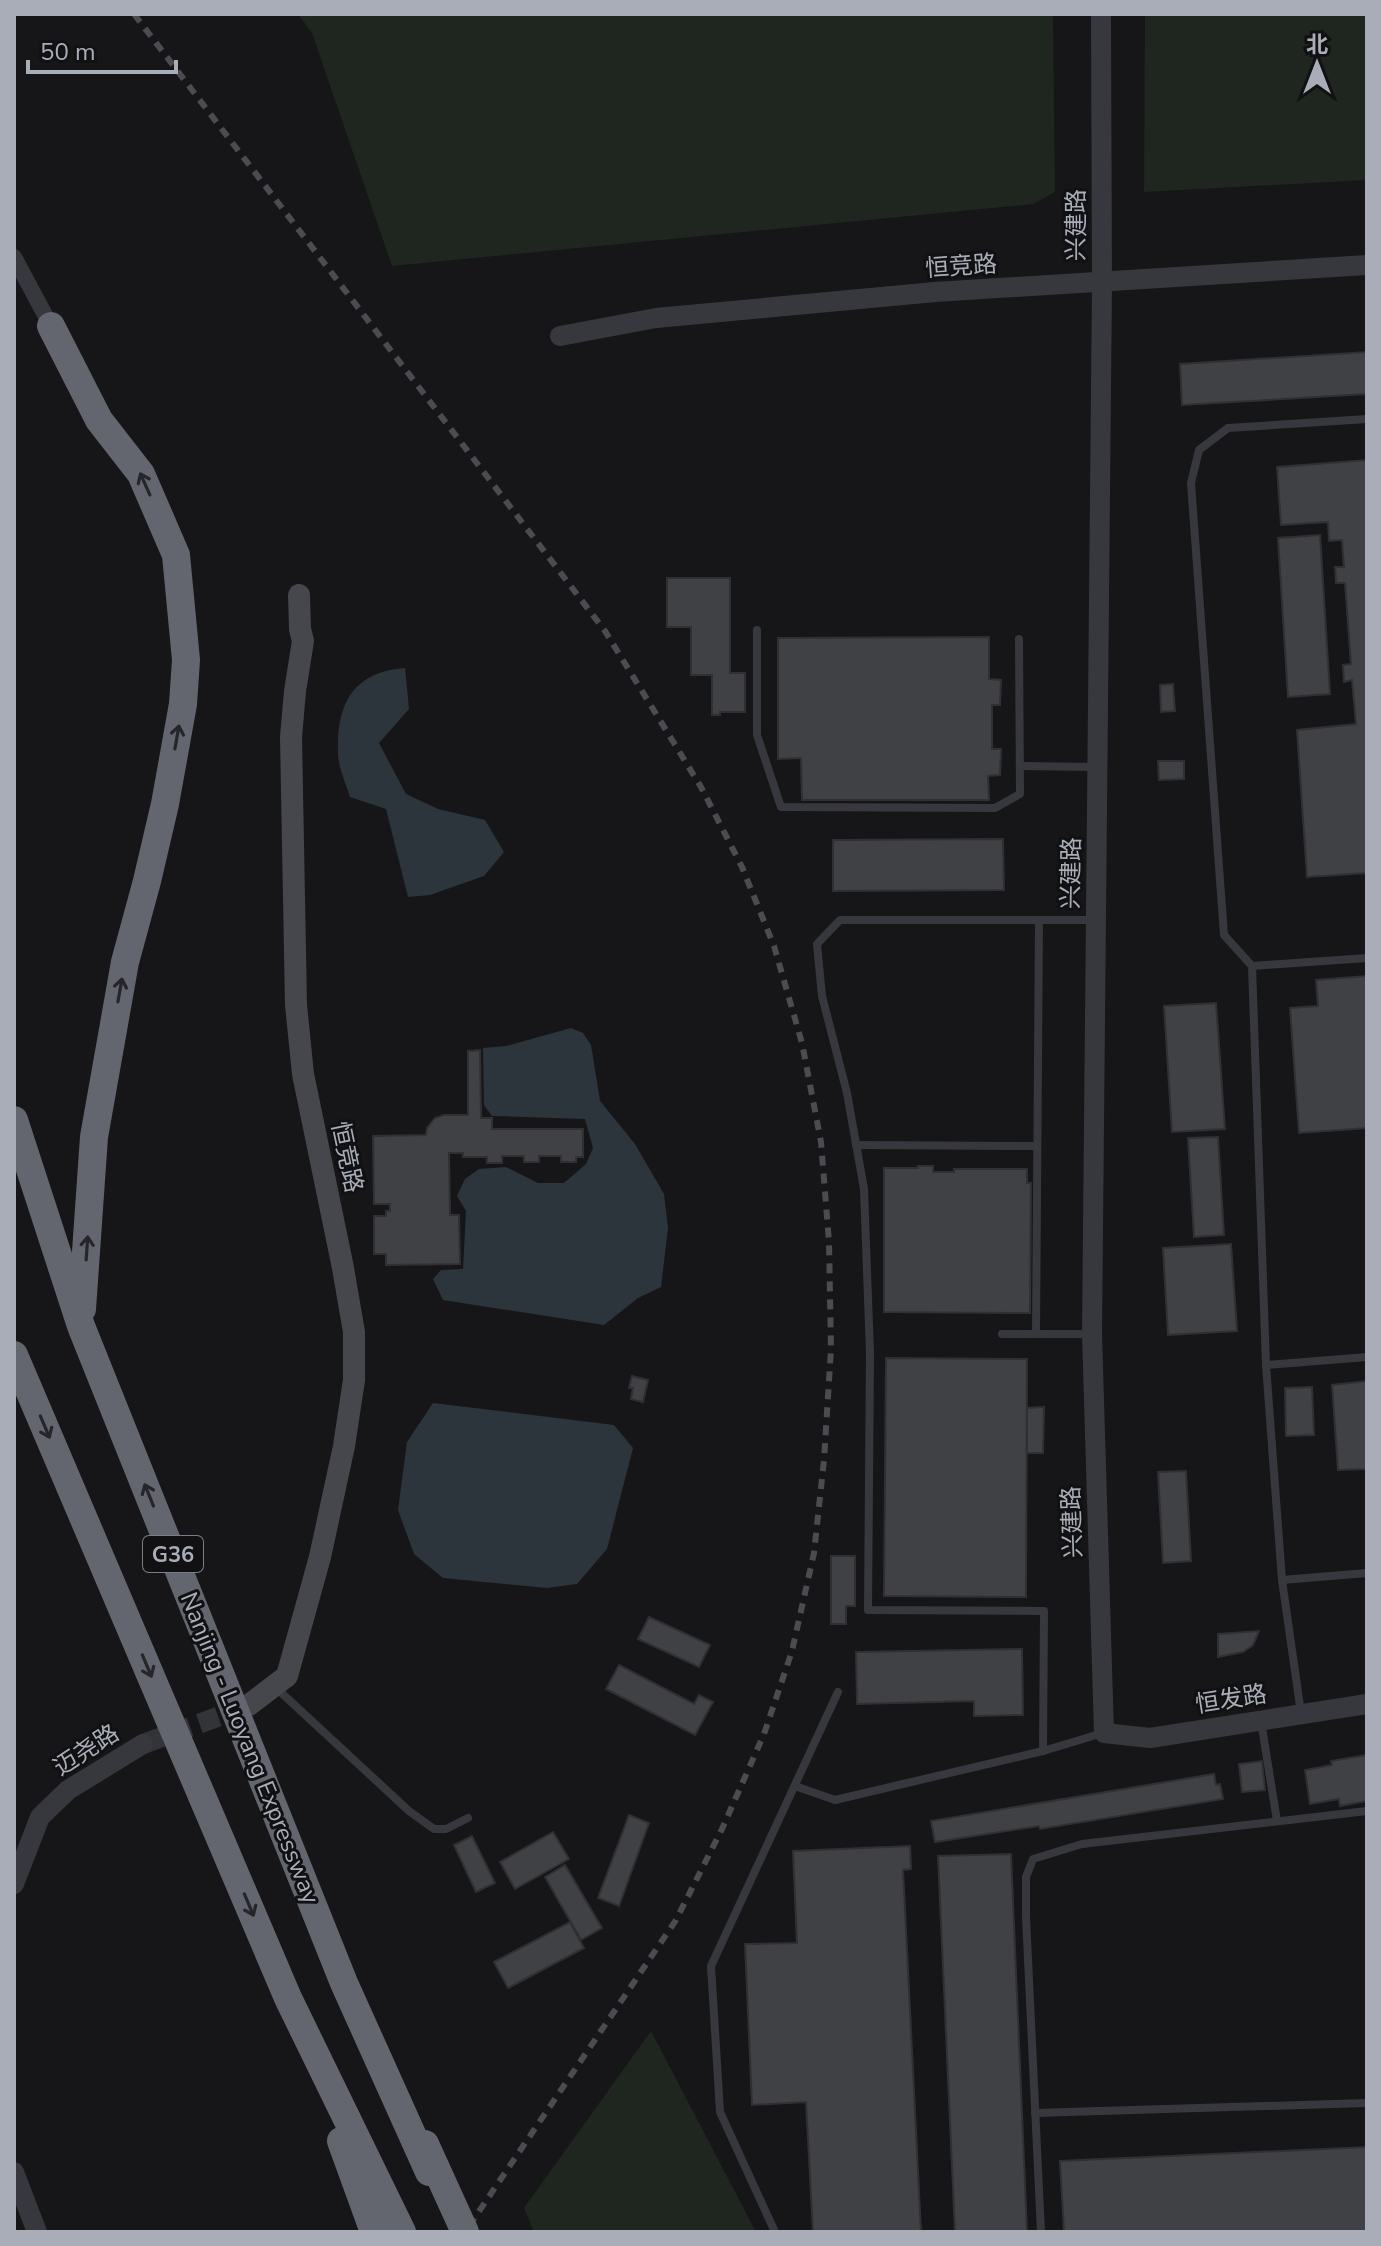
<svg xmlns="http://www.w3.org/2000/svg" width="1381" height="2246" viewBox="0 0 1381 2246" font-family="'Nunito Sans','Noto Sans SC',sans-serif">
	<rect width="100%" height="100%" fill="#161618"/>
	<!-- green -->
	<g fill="#1e261f">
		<polygon points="298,14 1053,14 1055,192 1033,204 392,266 312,33"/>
		<polygon points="1145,14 1367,14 1367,180 1144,192"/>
		<polygon points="651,2031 756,2232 534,2232 524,2208"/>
	</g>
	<!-- water -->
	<g fill="#2c353c">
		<path d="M405,668L409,709L379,743L406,794L438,809L485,820L504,852L484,876L430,895L408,897L386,809L350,797C346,784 339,769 338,755C336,705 352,672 405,668Z"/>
		<polygon points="571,1028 583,1033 591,1045 600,1101 635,1144 664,1194 668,1228 661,1287 638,1298 604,1325 443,1300 433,1279 441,1270 463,1269 466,1211 457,1196 465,1179 479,1169 506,1167 538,1183 564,1183 586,1164 593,1148 585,1119 492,1116 484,1105 483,1048 506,1046"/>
		<polygon points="433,1403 614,1425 633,1448 607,1549 577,1584 547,1588 443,1578 414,1554 398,1510 407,1442"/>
	</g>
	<!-- building -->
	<g fill="#404145" stroke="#303034" stroke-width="2">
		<polygon points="1367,352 1367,394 1182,405 1180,364"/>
		<polygon points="1367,460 1367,873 1307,877 1297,730 1356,724 1352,680 1344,682 1343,665 1351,664 1345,583 1336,583 1335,567 1344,567 1342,540 1329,541 1328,522 1281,525 1277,467"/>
		<polygon points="1320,535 1330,694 1288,697 1278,538"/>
		<polygon points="667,578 730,578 730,673 745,673 745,712 720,712 720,715 712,715 712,675 691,675 691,627 667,627"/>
		<polygon points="989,637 989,679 1001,680 1000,705 992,705 992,749 1001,749 1000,775 988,776 989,800 802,800 801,758 778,759 778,638"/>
		<polygon points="1173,684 1175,711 1161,712 1160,685"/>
		<polygon points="1158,761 1184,761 1184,779 1159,780"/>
		<polygon points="1003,839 1004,890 833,891 833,840"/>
		<polygon points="1367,976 1367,1128 1299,1133 1290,1008 1318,1006 1316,980"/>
		<polygon points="1216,1003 1225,1129 1172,1132 1164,1006"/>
		<polygon points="480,1050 481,1118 492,1118 492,1129 583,1129 583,1157 576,1157 576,1162 561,1162 561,1156 539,1156 539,1162 524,1162 524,1156 502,1156 502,1163 487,1163 487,1157 463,1157 463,1153 449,1153 450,1215 459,1215 460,1264 386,1265 386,1254 374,1254 374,1216 386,1216 386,1211 390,1211 390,1204 374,1204 373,1136 426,1135 427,1128 435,1118 444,1115 468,1115 468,1051"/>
		<polygon points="1218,1137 1224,1235 1194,1237 1188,1138"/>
		<polygon points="918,1166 933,1166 933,1172 954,1172 954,1169 1027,1169 1027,1183 1031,1183 1030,1313 884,1312 884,1168 918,1168"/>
		<polygon points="1231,1244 1237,1331 1168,1335 1163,1248"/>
		<polygon points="886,1358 1027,1359 1026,1597 884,1596"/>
		<polygon points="632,1376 648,1380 643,1402 631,1399 633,1388 629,1388"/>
		<polygon points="1367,1381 1367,1469 1338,1470 1332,1385"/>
		<polygon points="1312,1387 1314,1435 1286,1436 1285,1388"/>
		<polygon points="1044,1407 1043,1453 1027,1453 1027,1408"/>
		<polygon points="1186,1471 1191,1561 1163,1563 1158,1472"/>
		<polygon points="831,1556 855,1556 855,1606 846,1606 846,1624 831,1624"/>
		<polygon points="649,1617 710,1645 699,1667 638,1639"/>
		<polygon points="1259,1631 1253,1645 1243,1652 1218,1657 1218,1634"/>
		<polygon points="1022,1649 1023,1715 974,1716 974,1701 857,1704 856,1652"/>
		<polygon points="619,1665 694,1704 699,1695 713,1702 695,1735 606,1689"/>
		<polygon points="1367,1755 1367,1801 1340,1806 1339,1799 1310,1804 1305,1770 1332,1765 1331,1761"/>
		<polygon points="1262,1761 1265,1790 1242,1792 1239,1764"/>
		<polygon points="1214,1774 1216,1785 1220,1784 1223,1799 1040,1829 1039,1826 935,1842 931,1821"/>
		<polygon points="629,1815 649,1823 619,1906 598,1898"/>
		<polygon points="553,1832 569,1859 515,1889 500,1862"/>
		<polygon points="472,1836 495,1883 476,1892 454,1845"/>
		<polygon points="910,1846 911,1869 903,1870 921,2232 813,2232 806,2102 752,2105 745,1944 797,1943 793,1851"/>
		<polygon points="1011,1854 1027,2232 955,2232 938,1856"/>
		<polygon points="565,1865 602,1928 581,1940 545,1877"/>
		<polygon points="570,1922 584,1948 508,1988 494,1962"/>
		<polygon points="1367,2147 1367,2232 1064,2232 1060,2161"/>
	</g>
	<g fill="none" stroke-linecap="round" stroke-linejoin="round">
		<!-- tertiary-tunnel -->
		<polyline stroke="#333438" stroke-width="20" stroke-dasharray="20 10" stroke-linecap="butt" points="143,1744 245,1707"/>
		<!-- service -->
		<g stroke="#37383d" stroke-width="8">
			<polyline points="757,630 757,735 781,807 995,808 1020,794 1019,639"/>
			<polyline points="1020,766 1097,767"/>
			<polyline points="1252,966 1367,958"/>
			<polyline points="856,1145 1037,1146"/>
			<polyline points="1002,1334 1092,1334"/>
			<polyline points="1036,1334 1039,920"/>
			<polyline points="1266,1365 1367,1357"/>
			<polyline points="1282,1580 1367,1573"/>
			<polyline points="274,1686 409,1811 434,1829 446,1829 468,1818"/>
			<polyline points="1301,1713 1282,1580 1266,1365 1252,966 1224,935 1191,483 1199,450 1228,428 1367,419"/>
			<polyline points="1261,1721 1277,1821"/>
			<polyline points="1043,1751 1044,1611 868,1610 870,1353 864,1189 847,1093 822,996 817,944 840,920 1096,920"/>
			<polyline points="795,1786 835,1800 1043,1751 1103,1733"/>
			<polyline points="1035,2113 1367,2103"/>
			<polyline points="775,2232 720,2112 711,1966 838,1692"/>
			<polyline points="1041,2232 1026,1917 1026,1877 1033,1859 1082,1844 1367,1811"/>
		</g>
		<!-- minor -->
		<polyline stroke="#37383d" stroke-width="16" points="14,257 51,326"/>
		<!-- tertiary -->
		<g stroke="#37383d" stroke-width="20">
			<polyline points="1101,14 1102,284 1092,1334 1104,1733 1150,1738 1367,1704"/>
			<polyline points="560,336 656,318 935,292 1367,265"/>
			<polyline points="14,1884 40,1817 68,1790 143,1744"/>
			<polyline points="14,2172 37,2232"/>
		</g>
		<!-- secondary -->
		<polyline stroke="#45474d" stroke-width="22" points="249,1705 287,1676 320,1557 344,1446 354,1380 354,1332 343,1268 303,1074 296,1005 291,737 295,691 303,641 300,629 299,595"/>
		<!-- motorway -->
		<g stroke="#63666e" stroke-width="28">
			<polyline points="51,326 99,420 141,474 176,555 186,660 183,704 165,804 147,881 125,962 94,1137 82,1309"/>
			<polyline points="14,1120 81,1326 344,1983 429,2172"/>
			<polyline points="14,1355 288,1998 402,2232"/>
			<polyline points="341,2141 374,2232"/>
		</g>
		<!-- rail -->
		<polyline stroke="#4a4c52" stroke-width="6" stroke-dasharray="10 8" stroke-linecap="butt" points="134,14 605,631 701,787 742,867 774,946 802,1043 821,1142 829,1242 831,1349 824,1460 814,1553 792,1651 764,1734 722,1829 676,1920 465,2232"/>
		<!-- motorway-bridge -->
		<polyline stroke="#63666e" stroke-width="28" points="425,2144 465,2232"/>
	</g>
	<!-- one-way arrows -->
	<defs><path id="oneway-shaft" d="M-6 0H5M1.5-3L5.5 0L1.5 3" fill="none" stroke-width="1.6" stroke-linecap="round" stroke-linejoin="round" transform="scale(2)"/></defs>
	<g stroke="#26262a">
		<use href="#oneway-shaft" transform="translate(145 484) rotate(-114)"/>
		<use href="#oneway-shaft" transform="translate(177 737) rotate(-80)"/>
		<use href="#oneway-shaft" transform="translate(120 990) rotate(-80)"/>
		<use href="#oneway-shaft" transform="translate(87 1248) rotate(-86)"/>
		<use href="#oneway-shaft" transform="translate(45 1427) rotate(67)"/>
		<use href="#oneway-shaft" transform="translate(149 1495) rotate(-112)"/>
		<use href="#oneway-shaft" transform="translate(147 1666) rotate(67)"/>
		<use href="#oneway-shaft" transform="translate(249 1905) rotate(67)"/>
	</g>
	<g text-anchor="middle" stroke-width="6" stroke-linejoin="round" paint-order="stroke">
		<!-- shield labels -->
		<rect fill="#111113" stroke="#7b7e86" stroke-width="2" x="143" y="1536" width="60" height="36" rx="6"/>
		<g font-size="22" font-weight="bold" fill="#a8adb8">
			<text x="173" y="1562">G36</text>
		</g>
		<!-- street labels -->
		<g font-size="24" fill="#a8adb8" stroke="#111113">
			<text transform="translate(1076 225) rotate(-90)" y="8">兴建路</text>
			<text transform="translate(961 266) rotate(-4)" y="8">恒竞路</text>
			<text transform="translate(1071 873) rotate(-89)" y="8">兴建路</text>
			<text transform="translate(347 1157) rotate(78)" y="8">恒竞路</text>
			<text transform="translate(1072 1522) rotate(-92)" y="8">兴建路</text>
			<text transform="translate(1231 1699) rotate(-9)" y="8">恒发路</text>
			<text transform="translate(250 1748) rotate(68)" y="8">Nanjing - Luoyang Expressway</text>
			<text transform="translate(86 1750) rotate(-33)" y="8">迈尧路</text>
		</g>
	</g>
	<!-- border -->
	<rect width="1381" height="2246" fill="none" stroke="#a8adb8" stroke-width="32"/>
	<!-- north arrow -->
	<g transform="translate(1317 64)" stroke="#111113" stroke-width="6" paint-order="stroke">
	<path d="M0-6L14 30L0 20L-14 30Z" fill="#a8adb8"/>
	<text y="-12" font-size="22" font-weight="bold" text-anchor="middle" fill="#a8adb8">北</text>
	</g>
	<!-- scale -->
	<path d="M28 60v12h148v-12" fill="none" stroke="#a8adb8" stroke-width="4"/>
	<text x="40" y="60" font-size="24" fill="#a8adb8" stroke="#111113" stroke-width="6" paint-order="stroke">50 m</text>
</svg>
